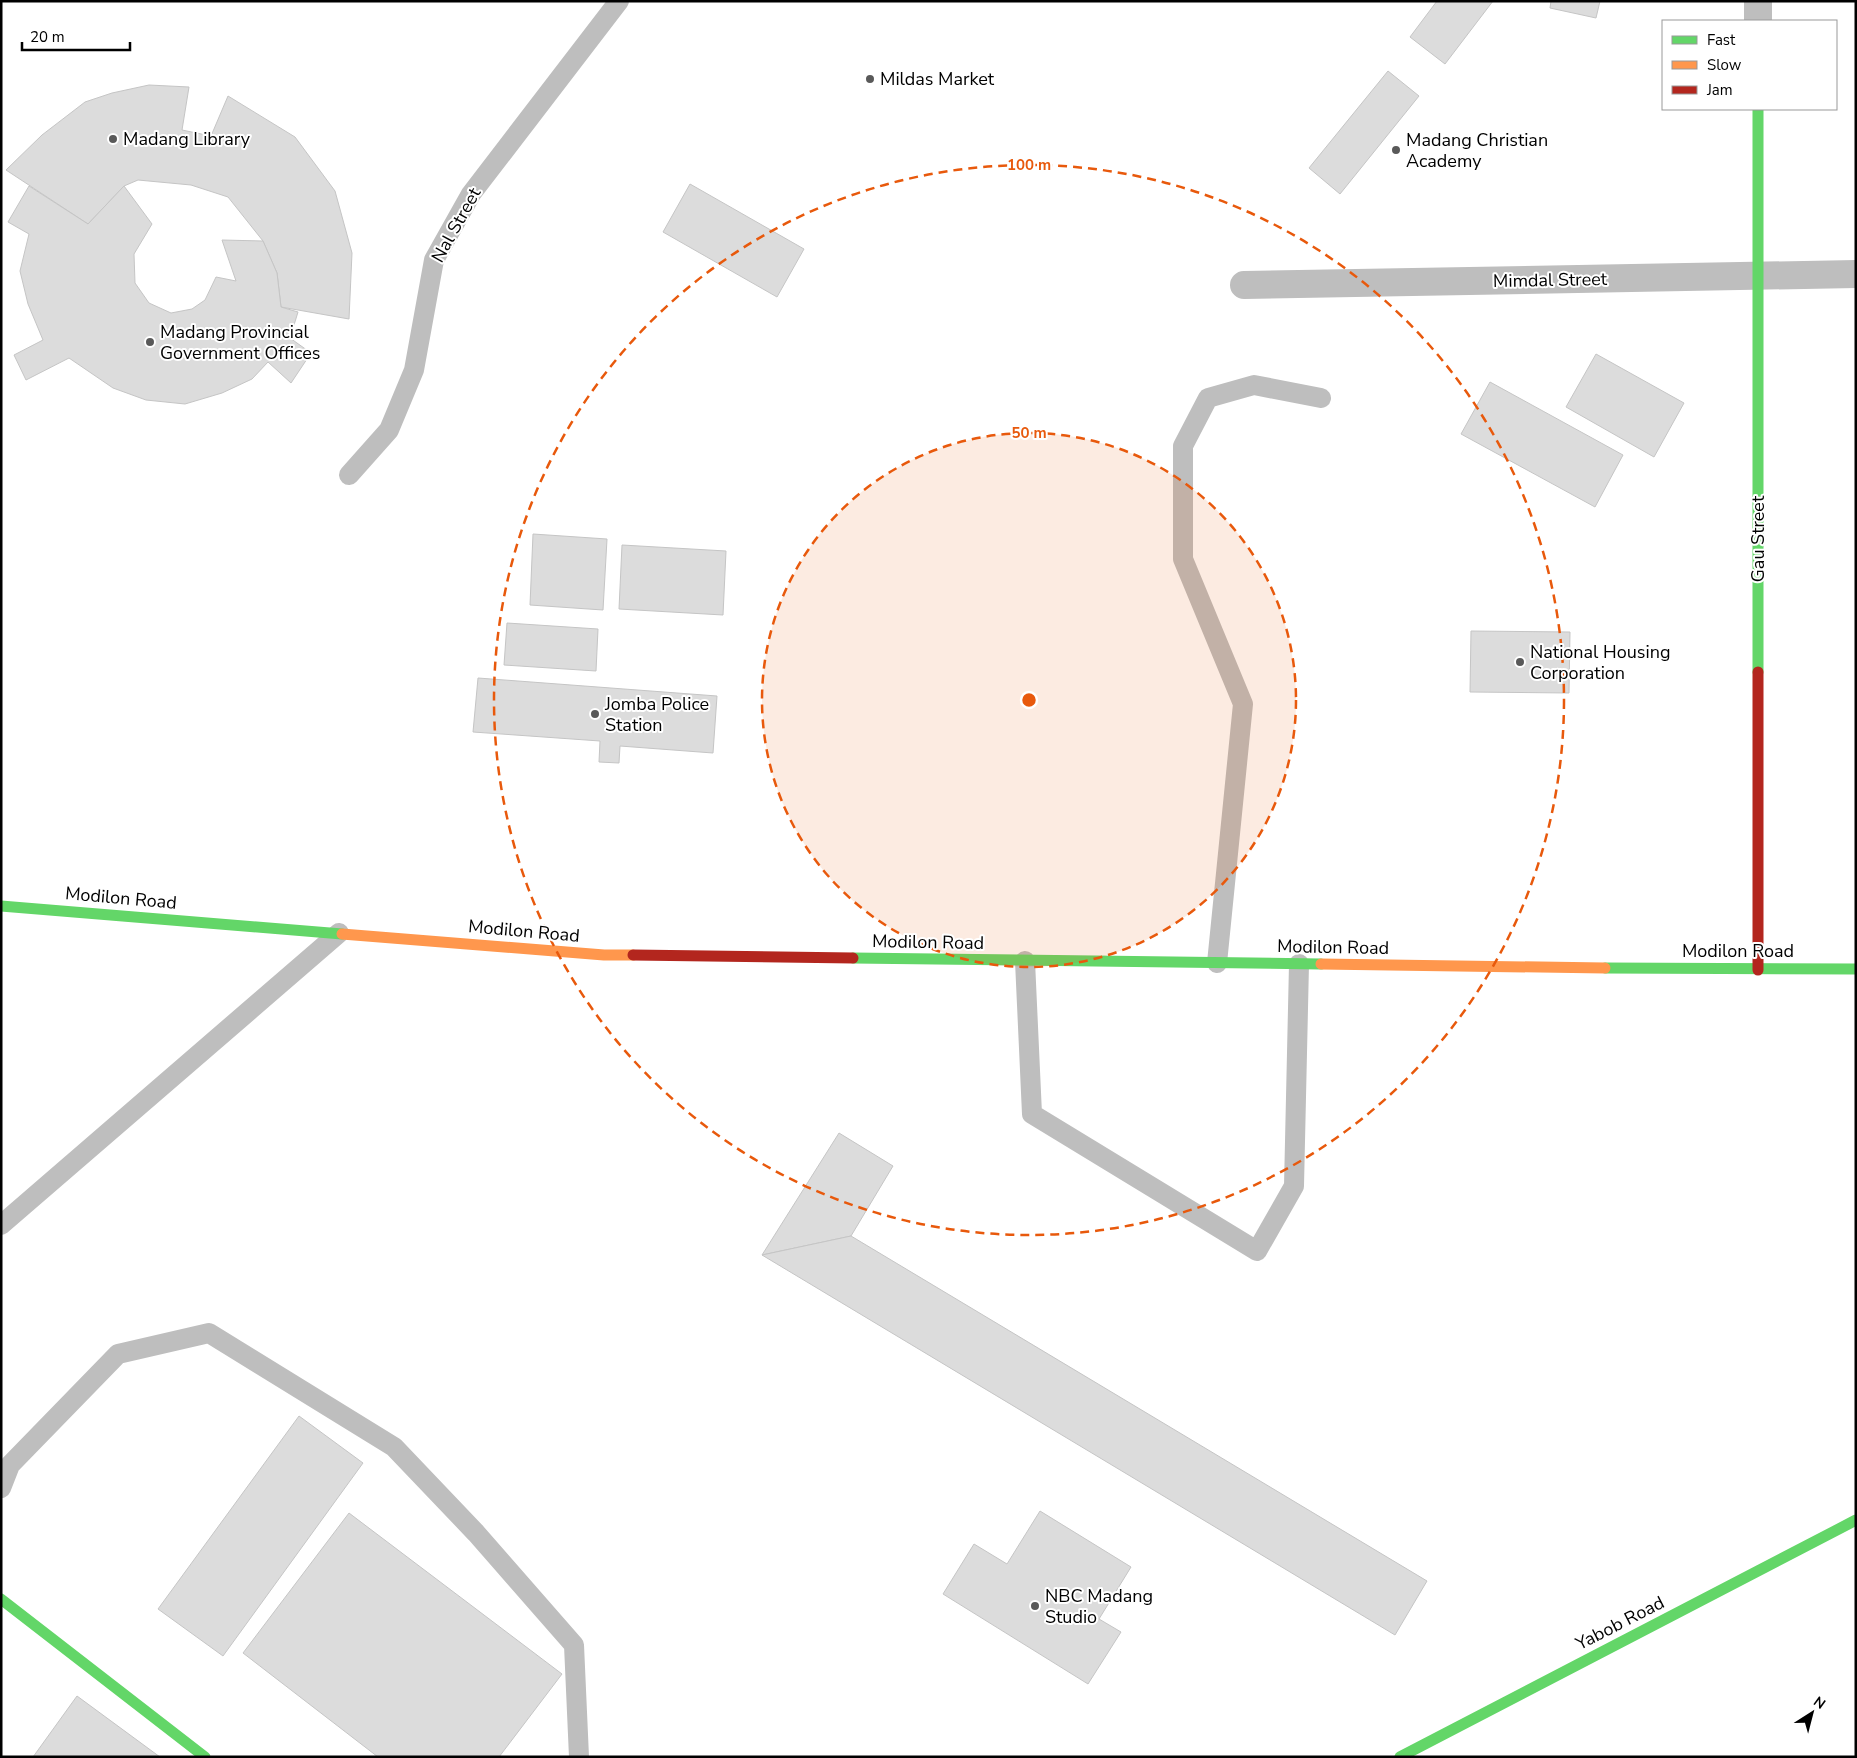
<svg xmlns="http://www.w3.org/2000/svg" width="1857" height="1758" viewBox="0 0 1857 1758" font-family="'Nunito Sans',sans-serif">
	<rect width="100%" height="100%" fill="#fff"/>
	<!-- building -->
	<g fill="#dcdcdc" stroke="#c5c5c5">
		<polygon points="1437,1 1493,1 1445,64 1410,37"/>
		<polygon points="1551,1 1600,1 1596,18 1550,8"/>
		<polygon points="1388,71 1419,96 1340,194 1309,168"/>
		<polygon points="149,85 189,87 182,130 211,136 228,96 295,137 335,191 352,253 349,319 281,307 277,273 263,241 228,197 191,185 138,180 124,186 88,224 6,170 42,135 85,102 112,93"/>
		<polygon points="690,184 804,249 777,297 663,232"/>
		<polygon points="29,186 88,224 124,186 152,224 134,254 135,283 149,303 171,313 192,309 205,300 216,277 236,281 222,240 263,241 277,273 281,307 298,312 290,338 311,353 291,383 268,362 252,379 222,393 185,404 146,400 113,388 69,358 26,380 14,355 43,340 28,304 20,271 29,234 8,222"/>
		<polygon points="1596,354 1684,403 1654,457 1566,407"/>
		<polygon points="1490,382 1623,455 1595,507 1461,434"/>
		<polygon points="533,534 607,539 603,610 530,605"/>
		<polygon points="622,545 726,551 723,615 619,609"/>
		<polygon points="507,623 598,629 596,671 504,665"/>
		<polygon points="1471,631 1570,632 1569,693 1470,692"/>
		<polygon points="478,678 717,696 713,753 620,746 619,763 599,762 600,741 473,732"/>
		<polygon points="839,1133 893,1166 851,1236 762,1255"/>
		<polygon points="851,1236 1427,1581 1395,1635 762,1255"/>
		<polygon points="299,1416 363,1463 223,1656 158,1609"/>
		<polygon points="1040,1511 1131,1567 1099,1619 1121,1632 1088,1684 943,1594 974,1544 1007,1564"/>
		<polygon points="349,1513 562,1674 499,1757 378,1757 243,1653"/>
		<polygon points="77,1696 160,1757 33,1757"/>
	</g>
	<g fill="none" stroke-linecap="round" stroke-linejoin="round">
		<!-- lane -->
		<g stroke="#bebebe" stroke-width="20">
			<polyline points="349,475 389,430 414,370 434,260 471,194 619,1"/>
			<polyline points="1025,961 1032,1114 1257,1251 1294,1186 1299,964"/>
			<polyline points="1217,963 1243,704 1183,559 1183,446 1208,398 1254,385 1321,398"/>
			<polyline points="1,1225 339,933"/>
			<polyline points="1,1488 10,1465 118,1354 209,1333 394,1447 476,1533 574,1645 579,1757"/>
		</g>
		<!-- street -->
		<g stroke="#bebebe" stroke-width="28">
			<polyline points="1758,21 1758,1"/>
			<polyline points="1244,285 1856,274"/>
		</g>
		<!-- fast -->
		<g stroke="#63d668" stroke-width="11">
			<polyline points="1758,109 1758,672"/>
			<polyline points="1,906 342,934"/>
			<polyline points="853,958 1321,964"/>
			<polyline points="1605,968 1856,969"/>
			<polyline points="1,1599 205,1757"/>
			<polyline points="1400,1757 1856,1520"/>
		</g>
		<!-- slow -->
		<g stroke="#ff974d" stroke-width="11">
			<polyline points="342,934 604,955 633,955"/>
			<polyline points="1321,964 1605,968"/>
		</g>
		<!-- jam -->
		<g stroke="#b3261e" stroke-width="11">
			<polyline points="1758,672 1758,970"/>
			<polyline points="633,955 853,958"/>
		</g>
	</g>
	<!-- distance rings -->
	<circle cx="1029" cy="700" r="267" fill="#e8590c" fill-opacity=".12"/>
	<g fill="none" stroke="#e8590c" stroke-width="2.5" stroke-dasharray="9 6">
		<circle cx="1029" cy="700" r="267"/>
		<circle cx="1029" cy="700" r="535"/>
	</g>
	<!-- markers -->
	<g fill="#595959" stroke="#fff" stroke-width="2">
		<circle cx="870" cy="79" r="5"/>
		<circle cx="113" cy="139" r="5"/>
		<circle cx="1396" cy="150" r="5"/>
		<circle cx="150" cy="342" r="5"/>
		<circle cx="1520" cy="662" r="5"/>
		<circle cx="595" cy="714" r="5"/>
		<circle cx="1035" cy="1606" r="5"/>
	</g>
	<g text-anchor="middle" stroke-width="4" stroke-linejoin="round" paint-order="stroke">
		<!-- poi labels -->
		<g font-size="18" fill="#000" stroke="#fff" text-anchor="start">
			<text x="880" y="85">Mildas Market</text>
			<text x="123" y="145">Madang Library</text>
			<text x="1406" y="146">Madang Christian<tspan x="1406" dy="21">Academy</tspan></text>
			<text x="160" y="338">Madang Provincial<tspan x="160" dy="21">Government Offices</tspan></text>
			<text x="1530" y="658">National Housing<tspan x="1530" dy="21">Corporation</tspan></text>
			<text x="605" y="710">Jomba Police<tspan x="605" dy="21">Station</tspan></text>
			<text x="1045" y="1602">NBC Madang<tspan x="1045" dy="21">Studio</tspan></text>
		</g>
		<!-- street labels -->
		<g font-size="18" fill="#000" stroke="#fff">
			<text transform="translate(456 225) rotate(-61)" y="6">Nal Street</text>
			<text transform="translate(1550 280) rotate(-1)" y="6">Mimdal Street</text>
			<text transform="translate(1758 539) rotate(-90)" y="6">Gau Street</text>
			<text transform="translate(121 898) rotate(5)" y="6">Modilon Road</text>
			<text transform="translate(524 931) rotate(5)" y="6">Modilon Road</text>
			<text transform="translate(928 942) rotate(1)" y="6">Modilon Road</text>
			<text transform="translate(1333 947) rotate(1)" y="6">Modilon Road</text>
			<text x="1738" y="957">Modilon Road</text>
			<text transform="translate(1620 1623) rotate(-27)" y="6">Yabob Road</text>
		</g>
	</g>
	<circle cx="1029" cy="700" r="8" fill="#e8590c" stroke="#fff" stroke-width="2.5"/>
	<g font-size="15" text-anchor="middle" font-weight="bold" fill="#e8590c" stroke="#fff" stroke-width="4" stroke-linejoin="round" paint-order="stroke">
		<text x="1029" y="170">100 m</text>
		<text x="1029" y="438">50 m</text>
	</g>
	<!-- border -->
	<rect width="1857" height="1758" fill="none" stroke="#000000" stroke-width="5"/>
	<!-- legend -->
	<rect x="1662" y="20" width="175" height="90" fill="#ffffff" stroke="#999999"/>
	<rect x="1672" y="36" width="25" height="8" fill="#63d668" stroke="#999999"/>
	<text x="1707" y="45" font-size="15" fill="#000000">Fast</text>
	<rect x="1672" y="61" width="25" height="8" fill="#ff974d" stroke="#999999"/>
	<text x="1707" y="70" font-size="15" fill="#000000">Slow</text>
	<rect x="1672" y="86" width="25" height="8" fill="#b3261e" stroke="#999999"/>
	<text x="1707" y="95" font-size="15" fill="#000000">Jam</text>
	<!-- north arrow -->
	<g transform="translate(1812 1713) rotate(36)" stroke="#ffffff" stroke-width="4" paint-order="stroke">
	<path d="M0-4L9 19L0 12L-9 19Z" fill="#000000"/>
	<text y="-8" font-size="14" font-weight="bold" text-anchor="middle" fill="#000000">N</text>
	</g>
	<!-- scale -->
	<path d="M22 42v8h108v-8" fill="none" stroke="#000000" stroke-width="2.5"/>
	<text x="30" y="42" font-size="15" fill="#000000" stroke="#ffffff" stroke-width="4" paint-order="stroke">20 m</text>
</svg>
